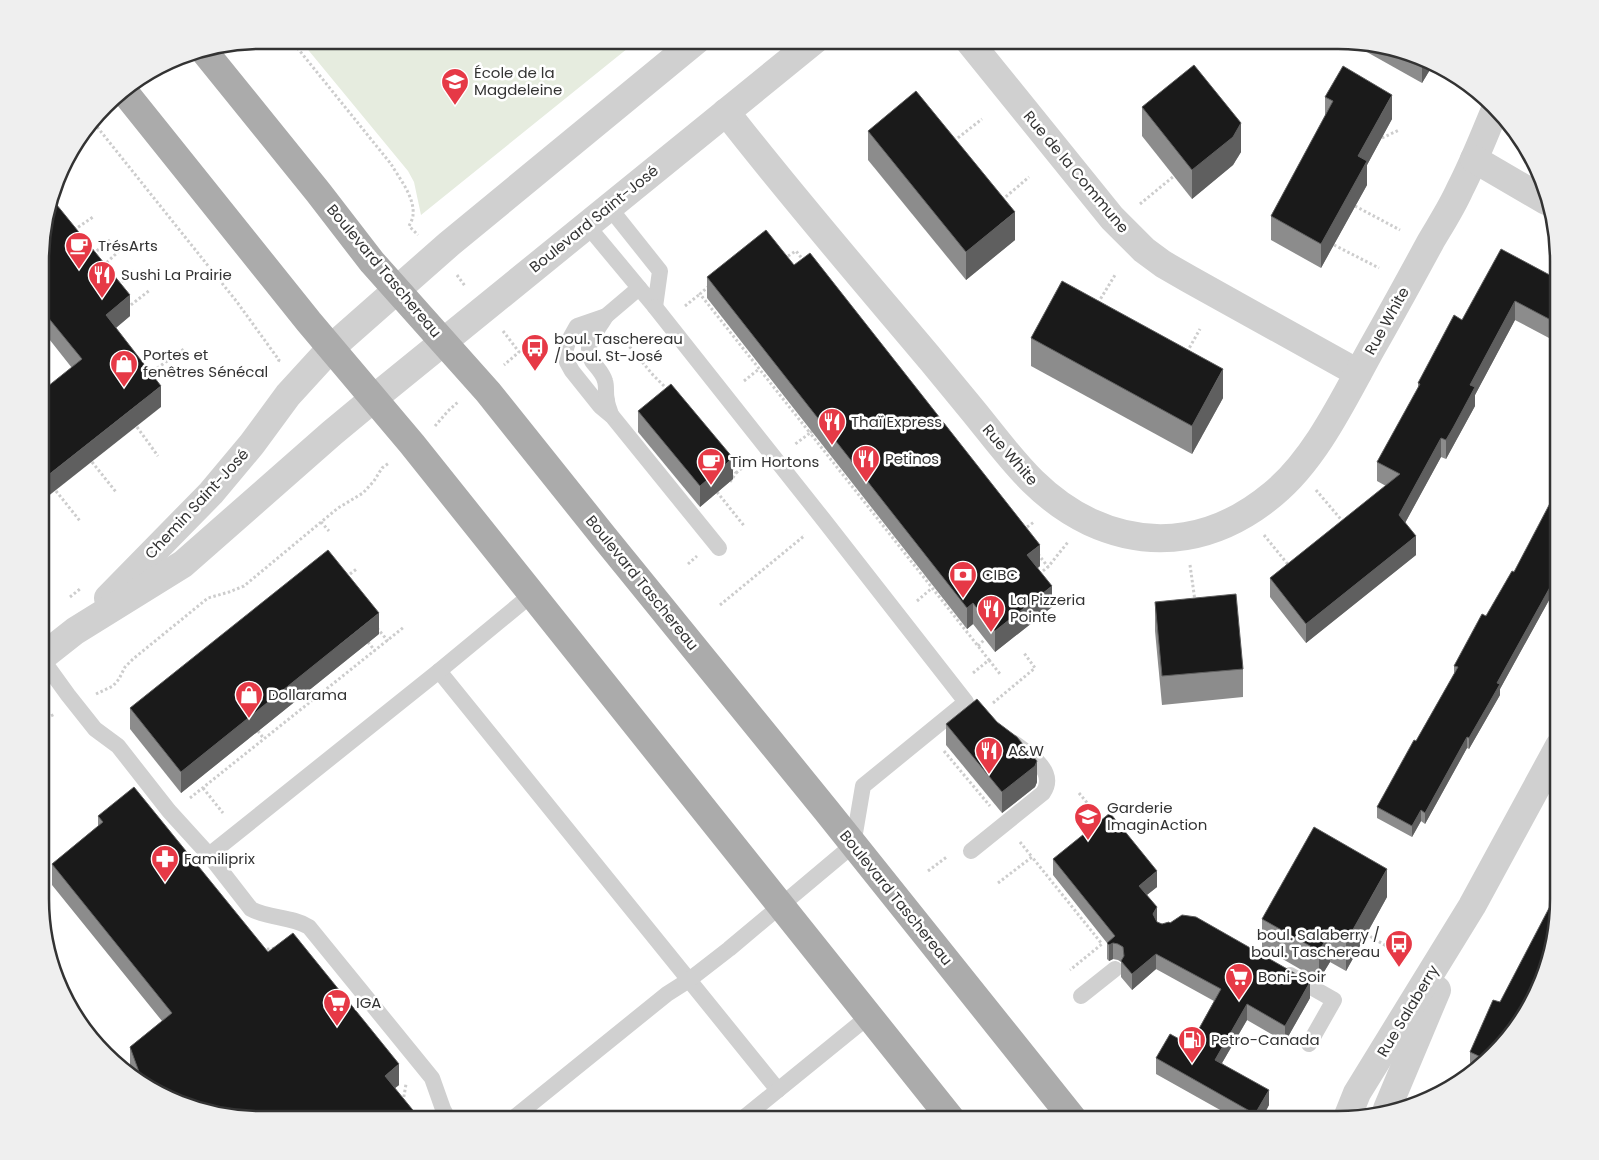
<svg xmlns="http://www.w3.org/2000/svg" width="1599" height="1160" viewBox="0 0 1599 1160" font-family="Poppins,sans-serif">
	<rect width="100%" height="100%" fill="#fff"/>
	<!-- green -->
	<polygon fill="#e6ecdf" points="300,40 638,40 421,215 414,182 408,171"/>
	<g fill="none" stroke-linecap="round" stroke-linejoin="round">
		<!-- path -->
		<g stroke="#cdcdcd" stroke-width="3" stroke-dasharray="2.5 2.5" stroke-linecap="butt">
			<path d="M291,40L391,164C399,178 415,197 413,215C413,218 411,222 409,226L418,235"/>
			<polyline points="1447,71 1447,73 1469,85"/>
			<polyline points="94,123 237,302 279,360 278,362"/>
			<polyline points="1382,138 1399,130"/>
			<polyline points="954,141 982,119"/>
			<polyline points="1002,200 1029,177"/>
			<polyline points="1140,204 1174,176"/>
			<polyline points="1355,206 1400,230"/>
			<polyline points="74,230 93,217"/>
			<polyline points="1334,245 1379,268"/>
			<polyline points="93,254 110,240"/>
			<polyline points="788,256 796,251 804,261"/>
			<polyline points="103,266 119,251"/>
			<polyline points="457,275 465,286"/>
			<polyline points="118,285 134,271"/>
			<polyline points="709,286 700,294 810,433 794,445"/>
			<polyline points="1098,303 1115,275"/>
			<polyline points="685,306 700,294"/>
			<polyline points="127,308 150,290"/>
			<polyline points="503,331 519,352 504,365"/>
			<polyline points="620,335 653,375 669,391"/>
			<polyline points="1187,352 1200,329"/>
			<polyline points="149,374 184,349"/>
			<polyline points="744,381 759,369"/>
			<polyline points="435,426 448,411 458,402"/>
			<polyline points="137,427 158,456"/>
			<polyline points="812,431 810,433 989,660 973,673"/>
			<polyline points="92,462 116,492"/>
			<polyline points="736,473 749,462"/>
			<polyline points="730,482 736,473 732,467"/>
			<polyline points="1316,490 1344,523"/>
			<polyline points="56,491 80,521"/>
			<polyline points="717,492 745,527"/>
			<polyline points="321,522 329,531"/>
			<polyline points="1023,530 1034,522"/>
			<polyline points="1264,535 1290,567"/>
			<polyline points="1038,554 1048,567"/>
			<polyline points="688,564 697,556"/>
			<polyline points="1190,565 1195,601"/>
			<polyline points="1039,574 1048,567 1068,542"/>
			<polyline points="346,577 358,568"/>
			<polyline points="70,597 80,589"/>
			<polyline points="917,601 932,588"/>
			<polyline points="720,605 804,536 803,535"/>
			<polyline points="377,628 388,641"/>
			<polyline points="368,642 375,651"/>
			<polyline points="978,646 985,639"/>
			<polyline points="989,660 1000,674"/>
			<polyline points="96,694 113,686 119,679 125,667 133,659 208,598 229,592 244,586 338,508 363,493 374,481 382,468 389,463"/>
			<polyline points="993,703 1035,668 1024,653"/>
			<polyline points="42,720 55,714"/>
			<polyline points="258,731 264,739"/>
			<polyline points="944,751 990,806"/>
			<polyline points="203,788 223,813"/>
			<polyline points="1079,793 1103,822"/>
			<polyline points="190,798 404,627"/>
			<polyline points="1020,842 1032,857"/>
			<polyline points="928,871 948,856"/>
			<polyline points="998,883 1032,857 1102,944 1070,970"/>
			<polyline points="1366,934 1405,957"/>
			<polyline points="262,950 276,948"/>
			<polyline points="403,1102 406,1084"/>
		</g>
		<!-- service -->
		<g stroke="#d0d0d0" stroke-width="16">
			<polyline points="586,224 655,307 660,271 609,207"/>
			<polyline points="639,288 606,316 577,326 568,342 565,352 567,362 572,371 600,406 612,416 719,548"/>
			<path d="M606,316C598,330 582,345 592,361C597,368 603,373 605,381C607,387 605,394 607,400C607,405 610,410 611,415"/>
			<path d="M42,659L68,695L95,729L118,746L169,811L209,855L251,909C270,919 291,916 309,927L432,1078L443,1109L449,1120"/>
			<polyline points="439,671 778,1090"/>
			<path d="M971,851L1043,793C1058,771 1028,753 1014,743"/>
			<polyline points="209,855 439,671 531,595"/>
			<polyline points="1290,975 1334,1000 1309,1044"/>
			<polyline points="1081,996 1115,969"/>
			<polyline points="511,1120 667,994 689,980 729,949 853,845 863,786 966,702 823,519 655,307"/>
			<polyline points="741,1120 869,1016"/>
		</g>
		<!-- minor -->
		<g stroke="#d0d0d0" stroke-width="28">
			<polyline points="968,40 1112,218 1144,250 1163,264 1189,279 1358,373"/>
			<path d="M726,112C792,197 863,279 932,361C946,378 960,395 974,412C1009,455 1037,497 1090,522C1155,552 1219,539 1273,494C1317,458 1346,394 1373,346C1393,311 1412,276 1431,241C1441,224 1452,207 1460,189C1473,164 1483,138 1494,112"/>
			<polyline points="1474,159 1546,201"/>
		</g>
		<!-- tertiary -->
		<g stroke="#d0d0d0" stroke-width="28">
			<polyline points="108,598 211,493 252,444 288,395 331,348 449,244 697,40"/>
			<polyline points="42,657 75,631 183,564 332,433 373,399 815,40"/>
			<polyline points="1387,1109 1437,990"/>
			<polyline points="1347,1118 1357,1093 1472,906 1559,746"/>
		</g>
		<!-- primary -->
		<g stroke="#ababab" stroke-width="28">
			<polyline points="204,51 318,192 372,262 488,392 604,537 826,810 1074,1120"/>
			<polyline points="123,90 309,322 412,444 952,1120"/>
		</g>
	</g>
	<!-- wall -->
	<g fill="#8c8c8c">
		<polygon points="1365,44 1422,57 1434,63 1422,83 1365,51"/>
		<polygon points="1325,97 1392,119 1367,165 1367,185 1321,268 1271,240 1271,216 1325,116"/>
		<polygon points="1142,107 1241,152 1233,165 1192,199 1142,136"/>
		<polygon points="868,131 1015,240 966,280 868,160"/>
		<polygon points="42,233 130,316 116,328 161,407 72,368 42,330"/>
		<polygon points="707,277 1040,566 1038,568 1052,607 995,652 973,624 967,629 707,298"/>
		<polygon points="1559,280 1549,338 1515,320 1475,395 1475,406 1446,459 1441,457 1405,523 1416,555 1306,643 1270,597 1270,578 1386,486 1377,481 1377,462 1418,389 1418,383 1462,320"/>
		<polygon points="1031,338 1223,398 1192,454 1031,366"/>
		<polygon points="638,411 733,479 700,507 638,432"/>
		<polygon points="1559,489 1559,582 1500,689 1500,695 1469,749 1467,748 1425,824 1421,821 1412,837 1377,818 1377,807 1416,741 1454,674 1454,666 1486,616 1514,572"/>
		<polygon points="1155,602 1243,669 1243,697 1162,705 1155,631"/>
		<polygon points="379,634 181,793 130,729 130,708"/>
		<polygon points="946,724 1037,782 1035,787 1002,813 946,745"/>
		<polygon points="98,816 268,952 399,1085 395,1088 190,1108 134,1078 130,1068 130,1047 162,1021 52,885 52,864 98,826"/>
		<polygon points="1053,859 1157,887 1147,895 1157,922 1162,924 1170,923 1310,998 1285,1042 1247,1020 1222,1063 1269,1105 1261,1120 1238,1120 1156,1074 1156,1058 1190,1045 1214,1001 1156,969 1132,990 1121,977 1121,962 1118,960 1113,959 1109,961 1107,959 1107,943 1053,875"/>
		<polygon points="1387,897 1346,971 1330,962 1319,980 1262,947 1262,919"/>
		<polygon points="1500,1002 1513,1034 1474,1065 1470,1063 1470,1052"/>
	</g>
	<!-- shaded-wall -->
	<g fill="#5f5f5f">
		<polygon points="1425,58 1434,63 1422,83 1422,62"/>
		<polygon points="1392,95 1392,119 1367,165 1367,185 1321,268 1321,244 1358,156"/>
		<polygon points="1241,123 1241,152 1233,165 1192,199 1192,170"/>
		<polygon points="1015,212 1015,240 966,280 966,252"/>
		<polygon points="130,295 130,316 106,336 106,315"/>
		<polygon points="1515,301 1515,320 1475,395 1475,406 1446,459 1446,440 1470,385"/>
		<polygon points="1559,301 1559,320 1549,338 1549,319"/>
		<polygon points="1223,369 1223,398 1192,454 1192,426"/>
		<polygon points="161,386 161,407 42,501 42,480"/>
		<polygon points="1441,438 1441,457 1399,534 1399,515"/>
		<polygon points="733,458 733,479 700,507 700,486"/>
		<polygon points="1416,536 1416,555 1306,643 1306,624"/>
		<polygon points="1040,545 1040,566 1027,576 1027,555"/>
		<polygon points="1559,571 1559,582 1500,689 1500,695 1469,749 1469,738 1497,683"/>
		<polygon points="1052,586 1052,607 995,652 995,631"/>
		<polygon points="973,603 973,624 967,629 967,608"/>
		<polygon points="379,613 379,634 181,793 181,772"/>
		<polygon points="1467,737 1467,748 1425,824 1425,813"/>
		<polygon points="1037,761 1037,782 1035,787 1002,813 1002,792"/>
		<polygon points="1421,810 1421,821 1412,837 1412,826"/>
		<polygon points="1387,869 1387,897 1346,971 1346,942"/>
		<polygon points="1157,871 1157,887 1139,901 1139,886"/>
		<polygon points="1157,907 1157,923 1153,914"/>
		<polygon points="1330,933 1330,962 1319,980 1319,951"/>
		<polygon points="1113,943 1113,959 1109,961 1109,945"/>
		<polygon points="1156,954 1156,969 1132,990 1132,974"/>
		<polygon points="1310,982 1310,998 1285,1042 1285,1026"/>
		<polygon points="1247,1004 1247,1020 1215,1075 1215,1060"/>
		<polygon points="399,1064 399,1085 385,1096 385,1076"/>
		<polygon points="1269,1090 1269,1105 1261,1120 1255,1120 1255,1114"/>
	</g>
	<!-- building -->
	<g fill="#1a1a1a" stroke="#5f5f5f">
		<polygon points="1405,53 1422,57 1425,58 1422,62"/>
		<polygon points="1194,65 1241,123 1233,137 1192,170 1142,107"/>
		<polygon points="1343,66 1392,95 1358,156 1367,161 1321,244 1271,216 1333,101 1325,97"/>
		<polygon points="916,91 1015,212 966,252 868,131"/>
		<polygon points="52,199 130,295 106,315 161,386 42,480 42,391 82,359 42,310 42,233"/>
		<polygon points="766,230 794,265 810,253 1040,545 1027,555 1052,586 995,631 973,603 967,608 707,277"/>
		<polygon points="1501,249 1559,280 1559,301 1549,319 1515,301 1470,385 1475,387 1453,428 1446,440 1441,438 1399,515 1416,536 1306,624 1270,578 1400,474 1377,462 1420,384 1418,383 1454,315 1462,320"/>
		<polygon points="1062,281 1223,369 1192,426 1031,338"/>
		<polygon points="671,384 733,458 700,486 638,411"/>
		<polygon points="1558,488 1559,571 1497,683 1500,684 1469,738 1467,737 1425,813 1421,810 1412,826 1377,807 1414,740 1416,741 1458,667 1454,666 1482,614 1486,616 1512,571 1514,572"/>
		<polygon points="328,550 379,613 181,772 130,708"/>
		<polygon points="1236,594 1243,669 1162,676 1155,602"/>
		<polygon points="977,699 997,722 1017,737 1037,761 1035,766 1002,792 946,724"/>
		<polygon points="134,787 268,952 293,933 399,1064 385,1076 421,1120 247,1120 190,1108 143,1083 130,1047 172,1013 52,864 103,822 98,816"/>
		<polygon points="1110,813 1157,871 1139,886 1157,907 1153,914 1157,922 1162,924 1169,922 1170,923 1182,915 1196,917 1310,982 1285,1026 1247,1004 1215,1060 1269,1090 1255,1114 1156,1058 1170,1034 1190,1045 1221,989 1156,954 1132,974 1121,961 1124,956 1123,947 1118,944 1113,943 1109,945 1107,943 1115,936 1053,859"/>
		<polygon points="1314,827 1387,869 1346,942 1330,933 1319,951 1262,919"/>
		<polygon points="1559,889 1559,913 1542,983 1513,1034 1483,1058 1470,1052 1493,1000 1500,1002"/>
	</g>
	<!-- icons -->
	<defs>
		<symbol id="school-pin" viewBox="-11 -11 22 30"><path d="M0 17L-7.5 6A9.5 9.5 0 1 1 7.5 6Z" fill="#e63946" stroke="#fff"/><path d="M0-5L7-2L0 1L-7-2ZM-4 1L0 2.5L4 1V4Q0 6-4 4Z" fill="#fff"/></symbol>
		<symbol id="cafe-pin" viewBox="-11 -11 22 30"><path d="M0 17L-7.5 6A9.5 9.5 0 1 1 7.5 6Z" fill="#e63946" stroke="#fff"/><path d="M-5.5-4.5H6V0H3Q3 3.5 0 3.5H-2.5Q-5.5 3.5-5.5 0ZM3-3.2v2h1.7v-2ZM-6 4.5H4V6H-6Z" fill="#fff"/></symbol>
		<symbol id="restaurant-pin" viewBox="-11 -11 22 30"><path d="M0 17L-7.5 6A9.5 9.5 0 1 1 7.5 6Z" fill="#e63946" stroke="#fff"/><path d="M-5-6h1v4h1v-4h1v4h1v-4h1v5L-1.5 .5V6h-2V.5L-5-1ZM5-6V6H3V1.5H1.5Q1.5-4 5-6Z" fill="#fff"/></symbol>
		<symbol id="bus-pin" viewBox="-11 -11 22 30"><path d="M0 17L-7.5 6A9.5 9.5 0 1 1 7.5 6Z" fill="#e63946" stroke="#fff"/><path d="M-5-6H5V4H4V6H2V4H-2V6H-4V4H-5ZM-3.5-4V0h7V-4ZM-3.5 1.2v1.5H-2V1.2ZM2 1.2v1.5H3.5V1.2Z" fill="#fff"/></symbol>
		<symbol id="shop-pin" viewBox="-11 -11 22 30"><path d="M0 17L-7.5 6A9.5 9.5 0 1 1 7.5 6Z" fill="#e63946" stroke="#fff"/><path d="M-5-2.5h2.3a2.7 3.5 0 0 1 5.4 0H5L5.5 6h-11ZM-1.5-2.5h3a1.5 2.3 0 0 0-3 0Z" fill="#fff"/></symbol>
		<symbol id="bank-pin" viewBox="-11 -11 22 30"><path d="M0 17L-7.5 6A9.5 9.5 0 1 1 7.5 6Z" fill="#e63946" stroke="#fff"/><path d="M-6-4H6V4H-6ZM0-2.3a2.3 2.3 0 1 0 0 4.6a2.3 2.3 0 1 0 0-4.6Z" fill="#fff"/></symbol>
		<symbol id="pharmacy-pin" viewBox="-11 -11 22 30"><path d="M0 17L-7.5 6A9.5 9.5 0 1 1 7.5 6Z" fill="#e63946" stroke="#fff"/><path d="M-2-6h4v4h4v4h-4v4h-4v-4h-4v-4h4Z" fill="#fff"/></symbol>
		<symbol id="supermarket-pin" viewBox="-11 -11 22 30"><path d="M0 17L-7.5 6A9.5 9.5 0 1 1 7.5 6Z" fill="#e63946" stroke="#fff"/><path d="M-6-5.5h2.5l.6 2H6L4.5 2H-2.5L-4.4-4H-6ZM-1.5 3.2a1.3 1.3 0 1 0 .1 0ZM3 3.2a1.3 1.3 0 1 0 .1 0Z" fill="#fff"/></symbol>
		<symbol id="fuel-pin" viewBox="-11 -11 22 30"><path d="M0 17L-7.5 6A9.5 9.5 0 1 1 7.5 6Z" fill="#e63946" stroke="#fff"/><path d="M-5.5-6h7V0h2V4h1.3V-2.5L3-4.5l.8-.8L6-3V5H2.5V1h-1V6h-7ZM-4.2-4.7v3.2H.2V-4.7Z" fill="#fff"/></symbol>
	</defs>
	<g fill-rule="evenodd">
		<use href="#school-pin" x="439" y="66" width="32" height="43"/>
		<use href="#cafe-pin" x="63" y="230" width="32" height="43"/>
		<use href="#restaurant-pin" x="86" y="259" width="32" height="43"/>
		<use href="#bus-pin" x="519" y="332" width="32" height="43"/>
		<use href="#shop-pin" x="108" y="348" width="32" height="43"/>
		<use href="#restaurant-pin" x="816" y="406" width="32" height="43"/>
		<use href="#restaurant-pin" x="850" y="443" width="32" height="43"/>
		<use href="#cafe-pin" x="695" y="446" width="32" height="43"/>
		<use href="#bank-pin" x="947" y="559" width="32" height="43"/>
		<use href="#restaurant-pin" x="975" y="593" width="32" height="43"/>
		<use href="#shop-pin" x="233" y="679" width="32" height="43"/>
		<use href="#restaurant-pin" x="973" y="735" width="32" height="43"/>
		<use href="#school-pin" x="1072" y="801" width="32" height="43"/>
		<use href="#pharmacy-pin" x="149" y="843" width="32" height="43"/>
		<use href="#bus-pin" x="1383" y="928" width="32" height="43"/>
		<use href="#supermarket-pin" x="1223" y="961" width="32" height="43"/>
		<use href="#supermarket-pin" x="321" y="987" width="32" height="43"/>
		<use href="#fuel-pin" x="1176" y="1024" width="32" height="43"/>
	</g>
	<g text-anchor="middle" stroke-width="5" stroke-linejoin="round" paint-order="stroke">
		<!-- poi labels -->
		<g font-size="15" fill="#333" stroke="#fff" text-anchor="start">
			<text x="474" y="78">École de la<tspan x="474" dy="17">Magdeleine</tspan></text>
			<text x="98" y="251">TrésArts</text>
			<text x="121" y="280">Sushi La Prairie</text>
			<text x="554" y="344">boul. Taschereau<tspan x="554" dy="17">/ boul. St-José</tspan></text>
			<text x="143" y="360">Portes et<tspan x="143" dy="17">fenêtres Sénécal</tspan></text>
			<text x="851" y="427">Thaï Express</text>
			<text x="885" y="464">Petinos</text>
			<text x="730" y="467">Tim Hortons</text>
			<text x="982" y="580">CIBC</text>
			<text x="1010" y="605">La Pizzeria<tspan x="1010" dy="17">Pointe</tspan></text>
			<text x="268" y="700">Dollarama</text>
			<text x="1008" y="756">A&amp;W</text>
			<text x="1107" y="813">Garderie<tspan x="1107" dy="17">ImaginAction</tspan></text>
			<text x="184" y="864">Familiprix</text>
			<text x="1380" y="940" text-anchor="end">boul. Salaberry /<tspan x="1380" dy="17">boul. Taschereau</tspan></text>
			<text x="1258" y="982">Boni-Soir</text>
			<text x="356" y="1008">IGA</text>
			<text x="1211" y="1045">Petro-Canada</text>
		</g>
		<!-- street labels -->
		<g font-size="15" fill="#333" stroke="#fff">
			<text transform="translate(1076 172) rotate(50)" y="5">Rue de la Commune</text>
			<text transform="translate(594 219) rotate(-39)" y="5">Boulevard Saint-José</text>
			<text transform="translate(384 271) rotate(50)" y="5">Boulevard Taschereau</text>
			<text transform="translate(1387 321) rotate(-61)" y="5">Rue White</text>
			<text transform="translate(1010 455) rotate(49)" y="5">Rue White</text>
			<text transform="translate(197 504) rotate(-47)" y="5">Chemin Saint-José</text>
			<text transform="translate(642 583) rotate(51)" y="5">Boulevard Taschereau</text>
			<text transform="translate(896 898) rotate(51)" y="5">Boulevard Taschereau</text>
			<text transform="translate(1408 1011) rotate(-59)" y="5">Rue Salaberry</text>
		</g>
	</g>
	<!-- crop -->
	<path d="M0 0H1599V1160H0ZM261 49H1338A212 212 0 0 1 1550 261V899A212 212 0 0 1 1338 1111H261A212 212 0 0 1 49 899V261A212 212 0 0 1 261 49Z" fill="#efefef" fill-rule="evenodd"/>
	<path fill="none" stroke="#333" stroke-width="2.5" d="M261 49H1338A212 212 0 0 1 1550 261V899A212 212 0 0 1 1338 1111H261A212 212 0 0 1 49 899V261A212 212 0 0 1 261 49Z"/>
</svg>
